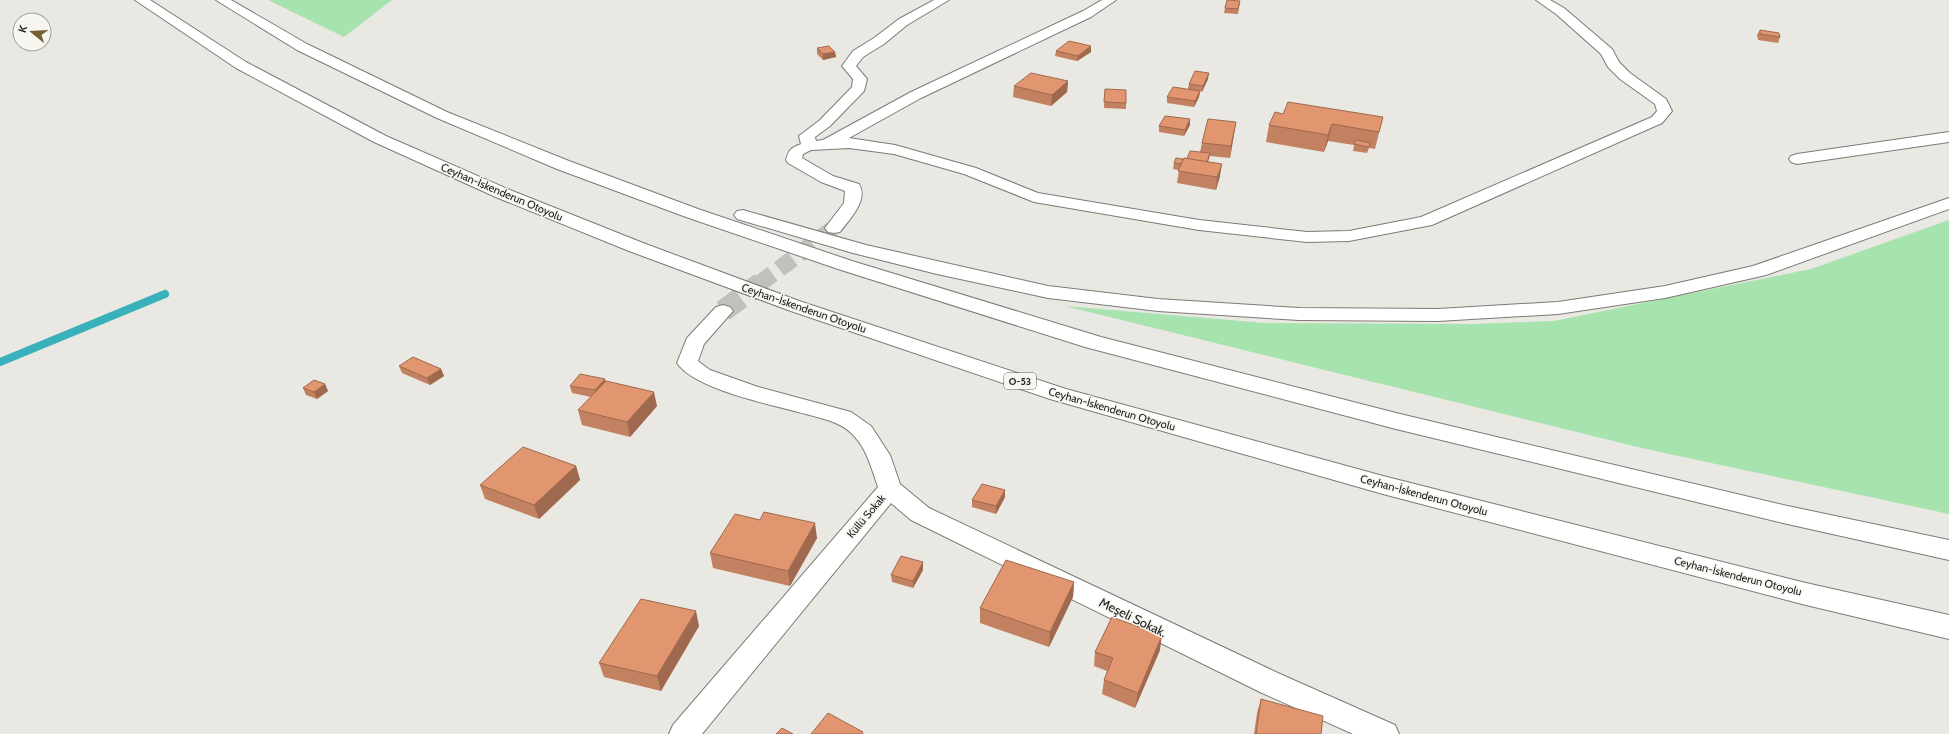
<svg xmlns="http://www.w3.org/2000/svg" width="1949" height="734" viewBox="0 0 1949 734" font-family="Cabin,sans-serif">
	<rect width="100%" height="100%" fill="#eae8e2"/>
	<!-- green -->
	<g fill="#a6e3ae">
		<polygon points="268,0 392,0 344,37"/>
		<polygon points="1949,220 1949,514 1646,449 1065,306 1265,323 1471,324 1554,321 1811,269"/>
	</g>
	<g fill="none" stroke-linecap="round" stroke-linejoin="round">
		<!-- stream -->
		<polyline stroke="#39b1ba" stroke-width="8" points="0,362 165,294"/>
		<!-- street-tunnel-far1 -->
		<polyline stroke="#c2c0bb" stroke-width="17" stroke-dasharray="17 8" stroke-linecap="butt" points="759,284 834,228"/>
		<!-- street-tunnel -->
		<polyline stroke="#c2c0bb" stroke-width="22" stroke-dasharray="22 10" stroke-linecap="butt" points="723,311 761,283"/>
		<defs>
			<g id="street">
				<path d="M934,0H949L907,25L884,44L863,57L856,66L867,79L864,91L830,126L815,137L816,141L823,140L911,92L1083,11L1102,0H1116L1091,17L921,98L849,138L895,145L976,168L1038,193L1199,220L1307,232L1349,231L1421,217L1652,117L1657,111L1655,104L1620,79L1608,67L1601,54L1556,14L1536,0H1550L1564,8L1612,49L1619,62L1630,73L1666,99L1672,111L1662,123L1432,225L1349,241L1307,242L1199,230L1034,202L964,174L894,154L849,148L811,150L803,154L802,158L833,176L859,184C869,200 849,220 840,232L834,233L828,232L825,228L844,203L845,191L821,182L788,163L786,160C789,149 791,148 801,144L799,136L820,120L852,87L853,79L842,66L853,51L874,38L899,19Z"/>
				<polygon points="1949,132 1949,142 1797,164 1791,162 1789,159 1791,156 1797,154"/>
				<path d="M723,305L730,307L733,311L704,344L698,361L710,370L758,387L851,412L871,426L890,455L900,484L929,508L1280,674L1395,725L1399,734H1353L1260,692L911,520L891,503L702,734H669L673,725L878,487C872,470 867,450 855,437C843,422 823,419 806,414C774,405 695,390 677,363L687,338L716,307Z"/>
			</g>
			<g id="highway">
				<polygon points="135,0 150,0 246,62 386,136 510,190 643,243 802,302 1066,389 1383,476 1806,583 1949,615 1949,639 1806,605 1383,494 1050,399 788,310 629,251 498,198 374,142 236,68"/>
				<polygon points="216,0 231,0 307,44 447,112 569,161 698,209 852,261 1101,337 1396,413 1783,505 1949,540 1949,560 1783,523 1396,429 1085,347 838,269 686,217 557,169 437,118 297,50"/>
				<polygon points="1949,198 1949,209 1766,275 1665,298 1558,314 1438,321 1299,320 1158,311 1048,298 937,274 853,253 737,219 734,215 737,211 743,210 866,245 1048,286 1158,299 1299,308 1438,309 1558,302 1665,286 1753,266"/>
			</g>
		</defs>
		<!-- street casing -->
		<use href="#street" stroke="#7b7a75" stroke-width="2"/>
		<!-- highway casing -->
		<use href="#highway" stroke="#7b7a75" stroke-width="2"/>
		<!-- street -->
		<use href="#street" fill="#fff" fill-rule="evenodd"/>
		<!-- highway -->
		<use href="#highway" fill="#fff" fill-rule="evenodd"/>
	</g>
	<!-- wall -->
	<g fill="#c28160">
		<polygon points="1240,1 1238,14 1224,13 1225,8"/>
		<polygon points="1760,30 1780,37 1778,43 1758,40 1757,35"/>
		<polygon points="1091,46 1091,52 1077,61 1055,56 1056,51"/>
		<polygon points="817,48 835,52 836,57 823,60 817,54"/>
		<polygon points="1208,79 1202,92 1200,91 1199,97 1194,107 1167,103 1167,97 1188,89 1189,84"/>
		<polygon points="1068,81 1067,92 1051,106 1013,97 1014,86"/>
		<polygon points="1105,89 1126,103 1126,109 1104,108"/>
		<polygon points="1283,114 1383,117 1375,149 1369,148 1367,153 1353,151 1354,145 1328,141 1324,152 1266,142 1269,125"/>
		<polygon points="1236,122 1230,158 1210,156 1208,162 1220,176 1216,190 1177,183 1179,170 1173,169 1174,163 1183,159 1187,159 1200,152 1202,143"/>
		<polygon points="1190,125 1184,136 1159,132 1159,126"/>
		<polygon points="399,366 441,369 444,376 430,385 402,373"/>
		<polygon points="605,382 657,406 630,437 582,425 578,410 591,397 572,393 570,386"/>
		<polygon points="325,384 328,391 317,399 306,395 303,388"/>
		<polygon points="576,466 580,480 539,519 485,499 480,485"/>
		<polygon points="1005,490 1005,497 996,514 972,507 972,500"/>
		<polygon points="817,538 790,586 713,568 710,553"/>
		<polygon points="923,562 923,570 913,588 892,582 891,575"/>
		<polygon points="1074,582 1073,597 1049,647 980,623 980,608"/>
		<polygon points="699,626 661,691 604,677 599,663"/>
		<polygon points="1160,650 1135,708 1102,694 1104,680 1107,671 1094,666 1095,652"/>
		<polygon points="1261,699 1321,734 1254,734 1257,713"/>
	</g>
	<!-- shaded-wall -->
	<g fill="#9e694e">
		<polygon points="1091,46 1091,52 1077,61 1078,56"/>
		<polygon points="835,52 836,57 823,60 823,54"/>
		<polygon points="1209,73 1208,79 1202,92 1203,86"/>
		<polygon points="1068,81 1067,92 1051,106 1052,95"/>
		<polygon points="1200,91 1199,97 1194,107 1195,101"/>
		<polygon points="1190,119 1190,125 1184,136 1185,130"/>
		<polygon points="1236,122 1230,158 1231,146"/>
		<polygon points="1332,124 1328,141 1324,152 1328,135"/>
		<polygon points="1222,164 1220,176 1216,190 1217,177"/>
		<polygon points="441,369 444,376 430,385 427,378"/>
		<polygon points="605,379 607,386 597,398 595,390"/>
		<polygon points="325,384 328,391 317,399 314,392"/>
		<polygon points="654,392 657,406 630,437 627,422"/>
		<polygon points="576,466 580,480 539,519 534,505"/>
		<polygon points="1005,490 1005,497 996,514 996,506"/>
		<polygon points="815,523 817,538 790,586 788,571"/>
		<polygon points="923,562 923,570 913,588 913,581"/>
		<polygon points="1074,582 1073,597 1049,647 1050,632"/>
		<polygon points="696,611 699,626 661,691 657,676"/>
		<polygon points="1162,635 1160,650 1135,708 1138,693"/>
	</g>
	<!-- building -->
	<g fill="#e19670" stroke="#9e694e">
		<polygon points="1227,0 1240,1 1238,9 1225,8"/>
		<polygon points="1760,30 1779,33 1780,37 1760,34"/>
		<polygon points="1069,41 1091,46 1078,56 1056,51"/>
		<polygon points="829,46 835,52 823,54 817,48"/>
		<polygon points="1195,71 1209,73 1203,86 1189,84"/>
		<polygon points="1031,73 1068,81 1052,95 1014,86"/>
		<polygon points="1173,87 1200,91 1195,101 1167,97"/>
		<polygon points="1105,89 1126,90 1126,103 1104,102"/>
		<polygon points="1288,102 1383,117 1379,132 1332,124 1328,135 1269,125 1275,112 1283,114"/>
		<polygon points="1165,116 1190,119 1185,130 1159,126"/>
		<polygon points="1208,119 1236,122 1231,146 1202,143"/>
		<polygon points="1356,140 1370,143 1369,147 1354,144"/>
		<polygon points="1190,151 1210,153 1207,162 1187,159"/>
		<polygon points="1176,158 1183,159 1182,164 1174,163"/>
		<polygon points="1184,158 1222,164 1217,177 1178,171"/>
		<polygon points="413,357 441,369 427,378 399,366"/>
		<polygon points="580,374 605,379 595,390 570,386"/>
		<polygon points="314,380 325,384 314,392 303,388"/>
		<polygon points="606,381 654,392 627,422 578,410"/>
		<polygon points="523,447 576,466 534,505 480,485"/>
		<polygon points="982,484 1005,490 996,506 972,500"/>
		<polygon points="764,512 815,523 788,571 710,553 735,514 760,520"/>
		<polygon points="901,556 923,562 913,581 891,575"/>
		<polygon points="1006,560 1074,582 1050,632 980,608"/>
		<polygon points="641,599 696,611 657,676 599,663"/>
		<polygon points="1112,617 1162,635 1138,693 1104,680 1113,658 1095,652"/>
		<polygon points="1261,699 1323,716 1321,734 1256,734"/>
		<polygon points="828,713 863,732 862,734 811,734"/>
		<polygon points="782,728 793,734 776,734"/>
	</g>
	<g text-anchor="middle" stroke-width="3" stroke-linejoin="round" paint-order="stroke">
		<!-- shield labels -->
		<rect fill="#f7f5ef" stroke="#60605d" stroke-width="1" x="1004" y="373" width="32" height="16" rx="3"/>
		<g font-size="10" font-weight="bold" fill="#20201e">
			<text x="1020" y="385">O-53</text>
		</g>
		<!-- street labels -->
		<g font-size="11" fill="#20201e" stroke="#f7f5ef">
			<text transform="translate(502 192) rotate(23)" y="4">Ceyhan-İskenderun Otoyolu</text>
			<text transform="translate(804 308) rotate(19)" y="4">Ceyhan-İskenderun Otoyolu</text>
			<text transform="translate(1112 409) rotate(16)" y="4">Ceyhan-İskenderun Otoyolu</text>
			<text transform="translate(1424 495) rotate(15)" y="4">Ceyhan-İskenderun Otoyolu</text>
			<text transform="translate(866 516) rotate(-50)" y="4">Küllü Sokak</text>
			<text transform="translate(1738 576) rotate(14)" y="4">Ceyhan-İskenderun Otoyolu</text>
		</g>
		<!-- near-street labels -->
		<g font-size="13" fill="#20201e" stroke="#f7f5ef">
			<text transform="translate(1133 617) rotate(26)" y="5">Meşeli Sokak.</text>
		</g>
	</g>
	<!-- north arrow -->
	<g transform="translate(32 32) rotate(288)"><circle r="19" fill="#f7f5ef" stroke="#a1a09b"/>
	<path d="M0-3L7 15L0 10L-7 15Z" fill="#755f2f"/>
	<text y="-6" font-size="11" font-weight="bold" text-anchor="middle" fill="#20201e">K</text>
	</g>
</svg>
